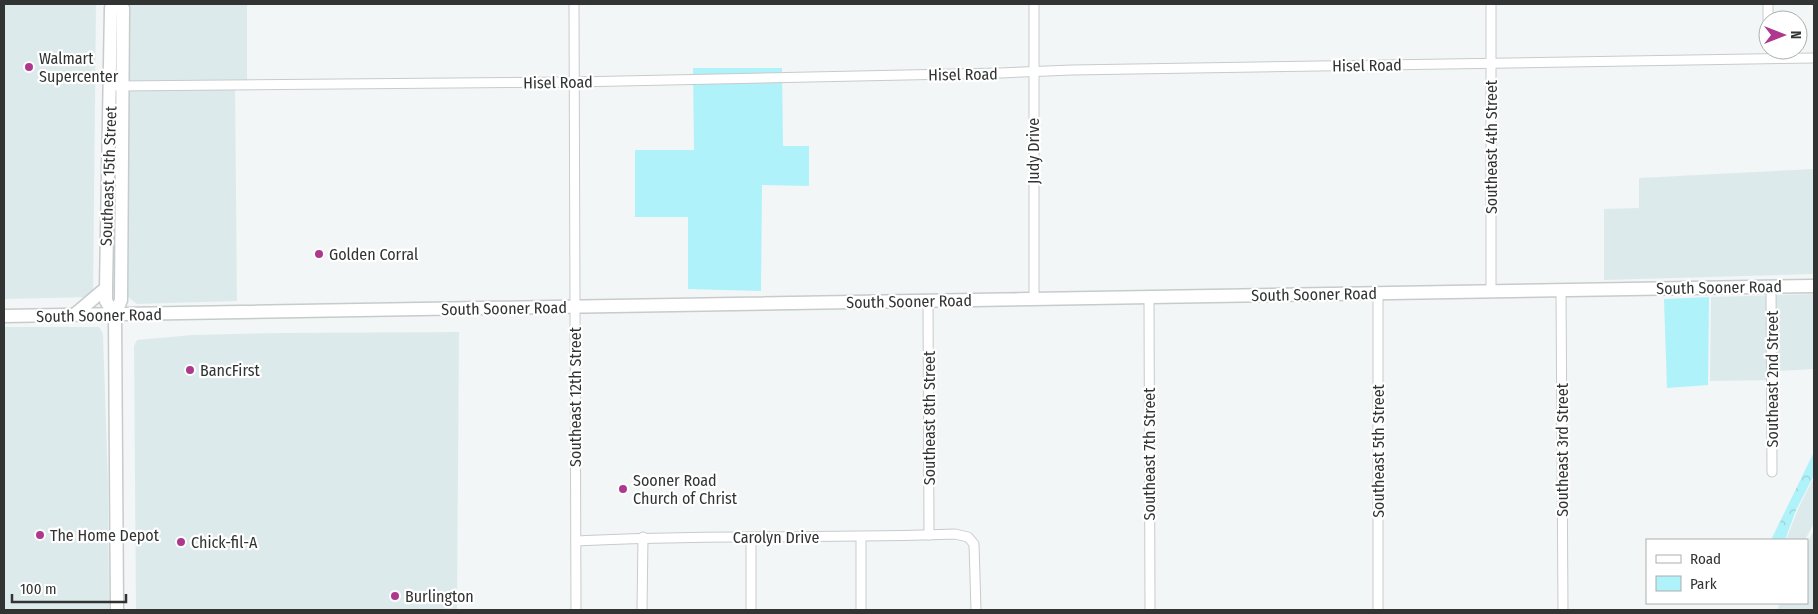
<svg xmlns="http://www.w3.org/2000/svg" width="1818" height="614" viewBox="0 0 1818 614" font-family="'Fira Sans Condensed',sans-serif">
	<defs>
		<pattern id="forest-crowns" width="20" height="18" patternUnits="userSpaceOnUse" patternTransform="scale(1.25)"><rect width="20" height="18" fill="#aff2fa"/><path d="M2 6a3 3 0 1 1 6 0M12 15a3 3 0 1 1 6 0" fill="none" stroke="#97d0d7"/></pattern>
	</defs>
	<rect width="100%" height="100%" fill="#f2f6f7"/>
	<!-- built -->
	<g fill="#ddeaeb">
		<polygon points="4,4 96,4 93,297 4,299"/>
		<polygon points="127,4 247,4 247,81 235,81 237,301 137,304 128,297"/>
		<polygon points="1814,169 1814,274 1604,280 1604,209 1639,208 1639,178"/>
		<polygon points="1814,294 1814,369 1776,371 1776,380 1710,381 1711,297"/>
		<polygon points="4,327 99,327 103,334 108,485 109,610 4,610"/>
		<polygon points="459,332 457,610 136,610 134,346 137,340 192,335 282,333"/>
		<polygon points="1814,477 1814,523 1805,540 1786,540 1798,509"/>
		<polygon points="1814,530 1814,610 1777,610 1780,603 1807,603 1807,544"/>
	</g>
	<!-- green -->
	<g fill="#aff2fa">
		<polygon points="693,68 782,68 783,146 809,146 809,186 762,185 761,291 688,289 688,217 635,217 635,150 694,150"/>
		<polygon points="1709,297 1708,385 1667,388 1664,299"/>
	</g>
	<!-- forest -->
	<polygon fill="url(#forest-crowns)" points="1814,452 1814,475 1796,510 1785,540 1771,540"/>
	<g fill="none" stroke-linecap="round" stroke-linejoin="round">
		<defs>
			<g id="minor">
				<polyline points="574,4 576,610"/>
				<polyline points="1491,4 1491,291"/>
				<polyline points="1768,4 1768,20"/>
				<polyline points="117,86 574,82 1001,73 1072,70 1814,58"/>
				<polyline points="1771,286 1772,472"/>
				<polyline points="1561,290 1563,610"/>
				<polyline points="1149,297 1150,610"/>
				<polyline points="1034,299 1034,4"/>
				<polyline points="928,301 929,535"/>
				<polyline points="751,537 751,610"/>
				<polyline points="861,537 861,610"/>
				<path d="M576,541C702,534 829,539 955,534L968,537L974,544L976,610"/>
				<polyline points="642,610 643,537"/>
				<polyline points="1378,610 1378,293"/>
			</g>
			<g id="secondary">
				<polyline points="113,4 111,8 106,288 106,301 115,315"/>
				<polyline points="74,315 106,288"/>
				<polyline points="4,316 1814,286"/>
				<polyline points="117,610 115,315 121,300 123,8 120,4"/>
			</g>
		</defs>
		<!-- minor casing -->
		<use href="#minor" stroke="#c7cbcc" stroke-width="11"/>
		<!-- secondary casing -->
		<use href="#secondary" stroke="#c7cbcc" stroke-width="15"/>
		<!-- minor -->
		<use href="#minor" stroke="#fff" stroke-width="9"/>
		<!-- secondary -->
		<use href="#secondary" stroke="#fff" stroke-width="12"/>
	</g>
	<!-- markers -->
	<g fill="#af388f" stroke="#fff" stroke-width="2">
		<circle cx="29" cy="67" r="5"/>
		<circle cx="319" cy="254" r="5"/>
		<circle cx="190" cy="370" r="5"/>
		<circle cx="623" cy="489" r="5"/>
		<circle cx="40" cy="535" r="5"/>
		<circle cx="181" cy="542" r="5"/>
		<circle cx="395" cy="596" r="5"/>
	</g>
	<g text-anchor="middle" stroke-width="4.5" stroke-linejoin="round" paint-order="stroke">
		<!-- poi labels -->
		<g font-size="16" fill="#323434" stroke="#fff" text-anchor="start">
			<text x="39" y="64">Walmart<tspan x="39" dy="18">Supercenter</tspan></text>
			<text x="329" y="260">Golden Corral</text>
			<text x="200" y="376">BancFirst</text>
			<text x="633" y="486">Sooner Road<tspan x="633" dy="18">Church of Christ</tspan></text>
			<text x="50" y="541">The Home Depot</text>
			<text x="191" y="548">Chick-fil-A</text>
			<text x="405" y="602">Burlington</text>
		</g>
		<!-- street labels -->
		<g font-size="16" fill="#323434" stroke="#fff">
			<text transform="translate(1367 65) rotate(-1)" y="6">Hisel Road</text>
			<text transform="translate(963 74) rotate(-1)" y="6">Hisel Road</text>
			<text transform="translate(558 82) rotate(-1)" y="6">Hisel Road</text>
			<text transform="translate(1491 147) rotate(-90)" y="6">Southeast 4th Street</text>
			<text transform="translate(1033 151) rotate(-90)" y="6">Judy Drive</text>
			<text transform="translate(108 176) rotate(-88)" y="6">Southeast 15th Street</text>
			<text transform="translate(1719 287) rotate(-1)" y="6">South Sooner Road</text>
			<text transform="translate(1314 294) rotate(-1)" y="6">South Sooner Road</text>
			<text transform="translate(909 301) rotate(-1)" y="6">South Sooner Road</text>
			<text transform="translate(504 308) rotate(-1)" y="6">South Sooner Road</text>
			<text transform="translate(99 315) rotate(-1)" y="6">South Sooner Road</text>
			<text transform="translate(1772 379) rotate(-90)" y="6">Southeast 2nd Street</text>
			<text transform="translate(575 397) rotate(-90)" y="6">Southeast 12th Street</text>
			<text transform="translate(929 418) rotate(-90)" y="6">Southeast 8th Street</text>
			<text transform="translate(1562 450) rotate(-90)" y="6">Southeast 3rd Street</text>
			<text transform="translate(1378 451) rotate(-90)" y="6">Southeast 5th Street</text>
			<text transform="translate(1149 454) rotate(-90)" y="6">Southeast 7th Street</text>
			<text x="776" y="543">Carolyn Drive</text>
		</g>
	</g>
	<!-- border -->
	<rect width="1818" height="614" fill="none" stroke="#323434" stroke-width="10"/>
	<!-- legend -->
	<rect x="1646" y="539" width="162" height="65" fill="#ffffff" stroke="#adaeae"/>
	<rect x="1656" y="555" width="25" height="8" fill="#ffffff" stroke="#adaeae"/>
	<text x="1690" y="564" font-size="15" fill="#323434">Road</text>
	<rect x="1656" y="576" width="25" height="15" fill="#aff2fa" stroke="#adaeae"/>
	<text x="1690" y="589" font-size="15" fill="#323434">Park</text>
	<!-- north arrow -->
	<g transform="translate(1783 35) rotate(90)"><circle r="24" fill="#ffffff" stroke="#adaeae"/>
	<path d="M0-4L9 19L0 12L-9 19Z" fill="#af388f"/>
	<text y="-8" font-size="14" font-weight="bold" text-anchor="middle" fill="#323434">N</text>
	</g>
	<!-- scale -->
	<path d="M12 594v8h114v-8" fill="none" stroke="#323434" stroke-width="2.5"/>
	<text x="20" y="594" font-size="15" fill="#323434" stroke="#ffffff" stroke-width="4" paint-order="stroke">100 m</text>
</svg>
